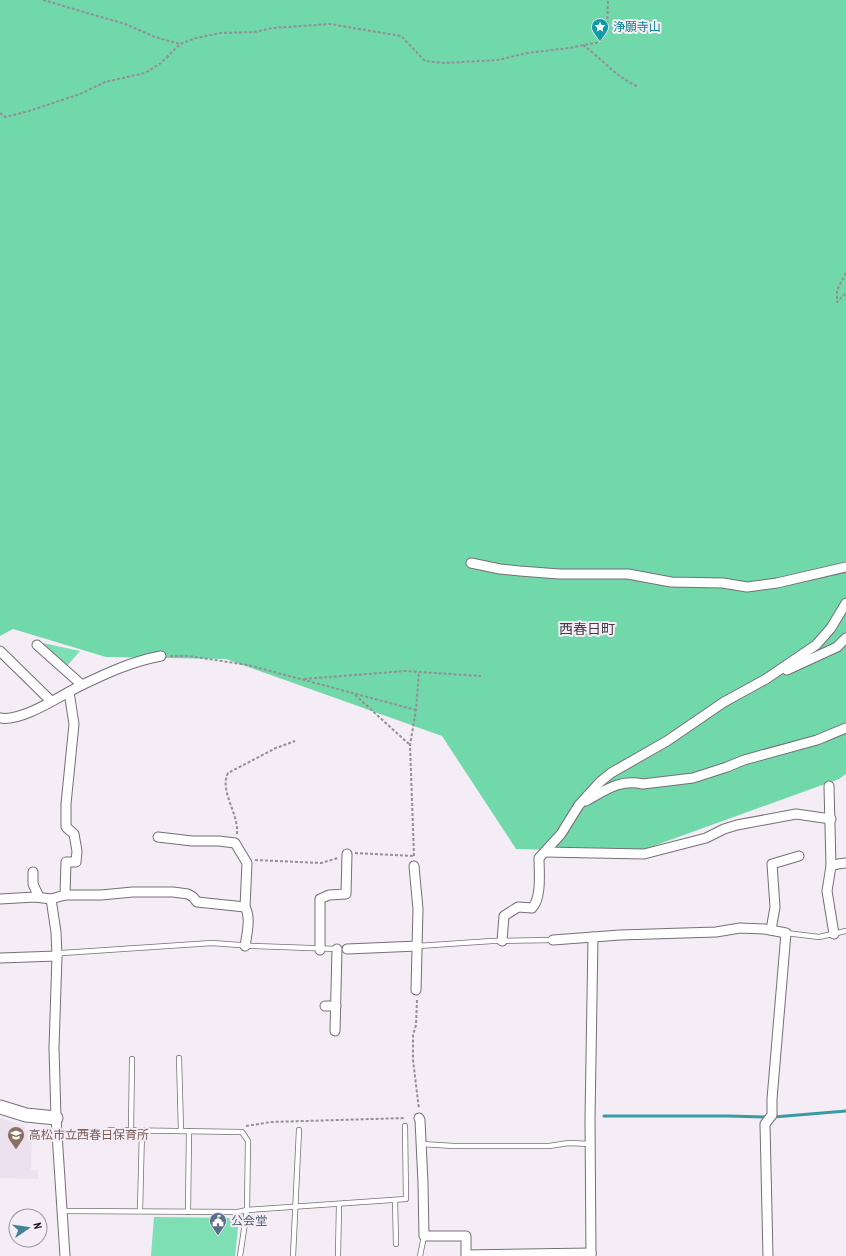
<svg xmlns="http://www.w3.org/2000/svg" width="846" height="1256" viewBox="0 0 846 1256" font-family="'PT Sans Narrow','Noto Sans JP',sans-serif">
	<rect width="100%" height="100%" fill="#f4edf5"/>
	<!-- built -->
	<polygon fill="#ece1ef" points="0,1118 25,1126 25,1130 32,1131 31,1170 38,1170 38,1179 0,1178"/>
	<!-- green -->
	<g fill="#7ddfb3">
		<polygon points="43,643 80,651 67,666"/>
		<polygon points="154,1217 239,1218 235,1256 151,1256"/>
	</g>
	<!-- forest -->
	<polygon fill="#71d8aa" points="0,0 846,0 846,774 839,779 637,852 516,849 442,736 226,659 106,657 13,629 0,636"/>
	<g fill="none" stroke-linecap="round" stroke-linejoin="round">
		<!-- stream -->
		<g stroke="#3a9aa4" stroke-width="3">
			<polyline points="604,1116 729,1116 768,1117"/>
			<polyline points="774,1117 846,1111"/>
		</g>
		<defs>
			<g id="lane">
				<polyline points="786,933 819,937 846,931"/>
				<polyline points="418,946 492,941 553,940"/>
				<polyline points="57,956 62,953 212,943 253,946 338,949"/>
				<polyline points="179,1058 181,1131"/>
				<polyline points="110,1130 242,1132 248,1141 247,1210 240,1256"/>
				<polyline points="131,1130 132,1059"/>
				<polyline points="421,1144 454,1146 549,1146 569,1143 590,1144"/>
				<polyline points="395,1200 396,1244"/>
				<polyline points="63,1211 238,1212 247,1210 406,1199 405,1126"/>
				<polyline points="140,1211 142,1130"/>
				<polyline points="188,1212 189,1131"/>
				<polyline points="293,1256 299,1130"/>
				<polyline points="338,1256 339,1204"/>
				<polyline points="420,1256 424,1236"/>
			</g>
			<g id="street">
				<polyline points="471,563 500,569 520,571 559,574 628,574 671,582 723,583 747,587 777,583 846,567"/>
				<polyline points="37,645 82,685"/>
				<polyline points="0,651 51,701"/>
				<polyline points="787,670 837,647 846,638"/>
				<path d="M0,718C23,722 61,695 82,685C107,673 133,661 161,656"/>
				<polyline points="829,786 831,866"/>
				<path d="M586,801C606,790 619,779 643,784L693,778L727,767L744,760L817,740L846,728"/>
				<polyline points="158,837 192,841 219,841 235,843 247,863 245,907"/>
				<polyline points="545,852 644,854 706,838 724,829 737,825 796,814 831,819"/>
				<polyline points="414,866 418,909 416,990"/>
				<polyline points="33,872 33,884 39,897"/>
				<polyline points="65,895 66,862 76,862 77,851 74,834 66,827 66,804 74,724 69,692"/>
				<polyline points="0,899 35,897 51,899"/>
				<polyline points="771,930 775,907 772,864 799,856"/>
				<polyline points="834,934 827,891 831,866 838,864 846,863"/>
				<polyline points="553,940 620,935 716,932 740,928 765,929 786,933 772,1099 772,1115 765,1124 768,1256"/>
				<path d="M502,941L504,916L518,907L532,908C542,898 539,871 539,858L561,834L579,805L600,782L611,773L667,741L724,702L766,679L816,645L831,628L846,603"/>
				<polyline points="347,949 418,946"/>
				<polyline points="320,950 320,899 329,895 346,894 347,854"/>
				<polyline points="57,956 54,1048 56,1118 65,1256"/>
				<path d="M0,958L57,956L56,932L51,899L65,895H101L133,892H173L188,894L193,897L197,902L245,907C251,917 247,934 245,946"/>
				<polyline points="325,1006 336,1006"/>
				<polyline points="335,1031 337,949"/>
				<polyline points="419,1118 420,1120 423,1183 424,1236 466,1236 466,1255 591,1253"/>
				<polyline points="591,1256 590,1119 593,937"/>
			</g>
			<polyline id="secondary" points="0,1107 26,1115 56,1118"/>
		</defs>
		<!-- lane casing -->
		<use href="#lane" stroke="#756f77" stroke-width="6"/>
		<!-- street casing -->
		<use href="#street" stroke="#756f77" stroke-width="11"/>
		<!-- secondary casing -->
		<use href="#secondary" stroke="#756f77" stroke-width="15"/>
		<!-- path -->
		<g stroke="#948f95" stroke-width="2" stroke-dasharray="3 2" stroke-linecap="butt">
			<polyline points="43,0 125,24 155,37 180,44"/>
			<path d="M583,45C601,58 616,77 637,86"/>
			<polyline points="0,113 5,117 29,111 80,94 105,82 145,73 161,63 180,44 196,38 220,33 255,32 272,28 330,24 401,36 425,61 444,63 498,60 527,53 569,48 600,42 607,30 608,0"/>
			<polyline points="846,273 837,290 837,302 846,293"/>
			<polyline points="170,656 189,656 248,665 416,710"/>
			<polyline points="304,679 405,671 481,676"/>
			<polyline points="355,695 410,745"/>
			<path d="M237,834C239,813 219,791 228,773L276,748L295,741"/>
			<polyline points="355,853 413,856"/>
			<polyline points="414,856 410,745 416,710 419,672"/>
			<polyline points="255,860 321,863 338,858"/>
			<polyline points="417,1000 416,1025 413,1035 413,1060 419,1109"/>
			<polyline points="246,1126 271,1122 405,1118"/>
		</g>
		<!-- lane -->
		<use href="#lane" stroke="#fff" stroke-width="4.5"/>
		<!-- street -->
		<use href="#street" stroke="#fff" stroke-width="9"/>
		<!-- secondary -->
		<use href="#secondary" stroke="#fff" stroke-width="13"/>
	</g>
	<!-- icons -->
	<defs>
		<symbol id="sight-pin" viewBox="-11 -11 22 30"><path d="M0 17L-7.5 6A9.5 9.5 0 1 1 7.5 6Z" fill="#0f9aa8" stroke="#f4edf5"/><path d="M0-6L1.8-2.2L6-1.7L2.9 1.2L3.7 5.4L0 3.3L-3.7 5.4L-2.9 1.2L-6-1.7L-1.8-2.2Z" fill="#fff"/></symbol>
		<symbol id="school-pin" viewBox="-11 -11 22 30"><path d="M0 17L-7.5 6A9.5 9.5 0 1 1 7.5 6Z" fill="#8d6e63" stroke="#f4edf5"/><path d="M0-5L7-2L0 1L-7-2ZM-4 1L0 2.5L4 1V4Q0 6-4 4Z" fill="#fff"/></symbol>
		<symbol id="civic-pin" viewBox="-11 -11 22 30"><path d="M0 17L-7.5 6A9.5 9.5 0 1 1 7.5 6Z" fill="#5c6f8a" stroke="#f4edf5"/><path d="M-.6-6.5H3V-4.5H.6V-3L4-1V1h2V6H-6V1h2V-1L-.6-3ZM-1.2 2.5V6h2.4V2.5Z" fill="#fff"/></symbol>
	</defs>
	<g fill-rule="evenodd">
		<use href="#sight-pin" x="590" y="17" width="20" height="27"/>
		<use href="#school-pin" x="6" y="1125" width="20" height="27"/>
		<use href="#civic-pin" x="208" y="1211" width="20" height="27"/>
	</g>
	<g text-anchor="middle" stroke-width="4" stroke-linejoin="round" paint-order="stroke">
		<!-- culture labels -->
		<g font-size="12" fill="#0d838f" stroke="#f4edf5" text-anchor="start">
			<text x="613" y="31">浄願寺山</text>
		</g>
		<!-- education labels -->
		<g font-size="12" fill="#785e54" stroke="#f4edf5" text-anchor="start">
			<text x="29" y="1139">高松市立西春日保育所</text>
		</g>
		<!-- service labels -->
		<g font-size="12" fill="#4e5e75" stroke="#f4edf5" text-anchor="start">
			<text x="231" y="1225">公会堂</text>
		</g>
		<!-- quarter labels -->
		<g font-size="14" fill="#413c42" stroke="#f4edf5">
			<text x="587" y="634">西春日町</text>
		</g>
	</g>
	<!-- north arrow -->
	<g transform="translate(28 1228) rotate(77)"><circle r="19" fill="#f4edf5" stroke="#989399"/>
	<path d="M0-3L7 15L0 10L-7 15Z" fill="#438297"/>
	<text y="-6" font-size="11" font-weight="bold" text-anchor="middle" fill="#0f0d10">N</text>
	</g>
</svg>
